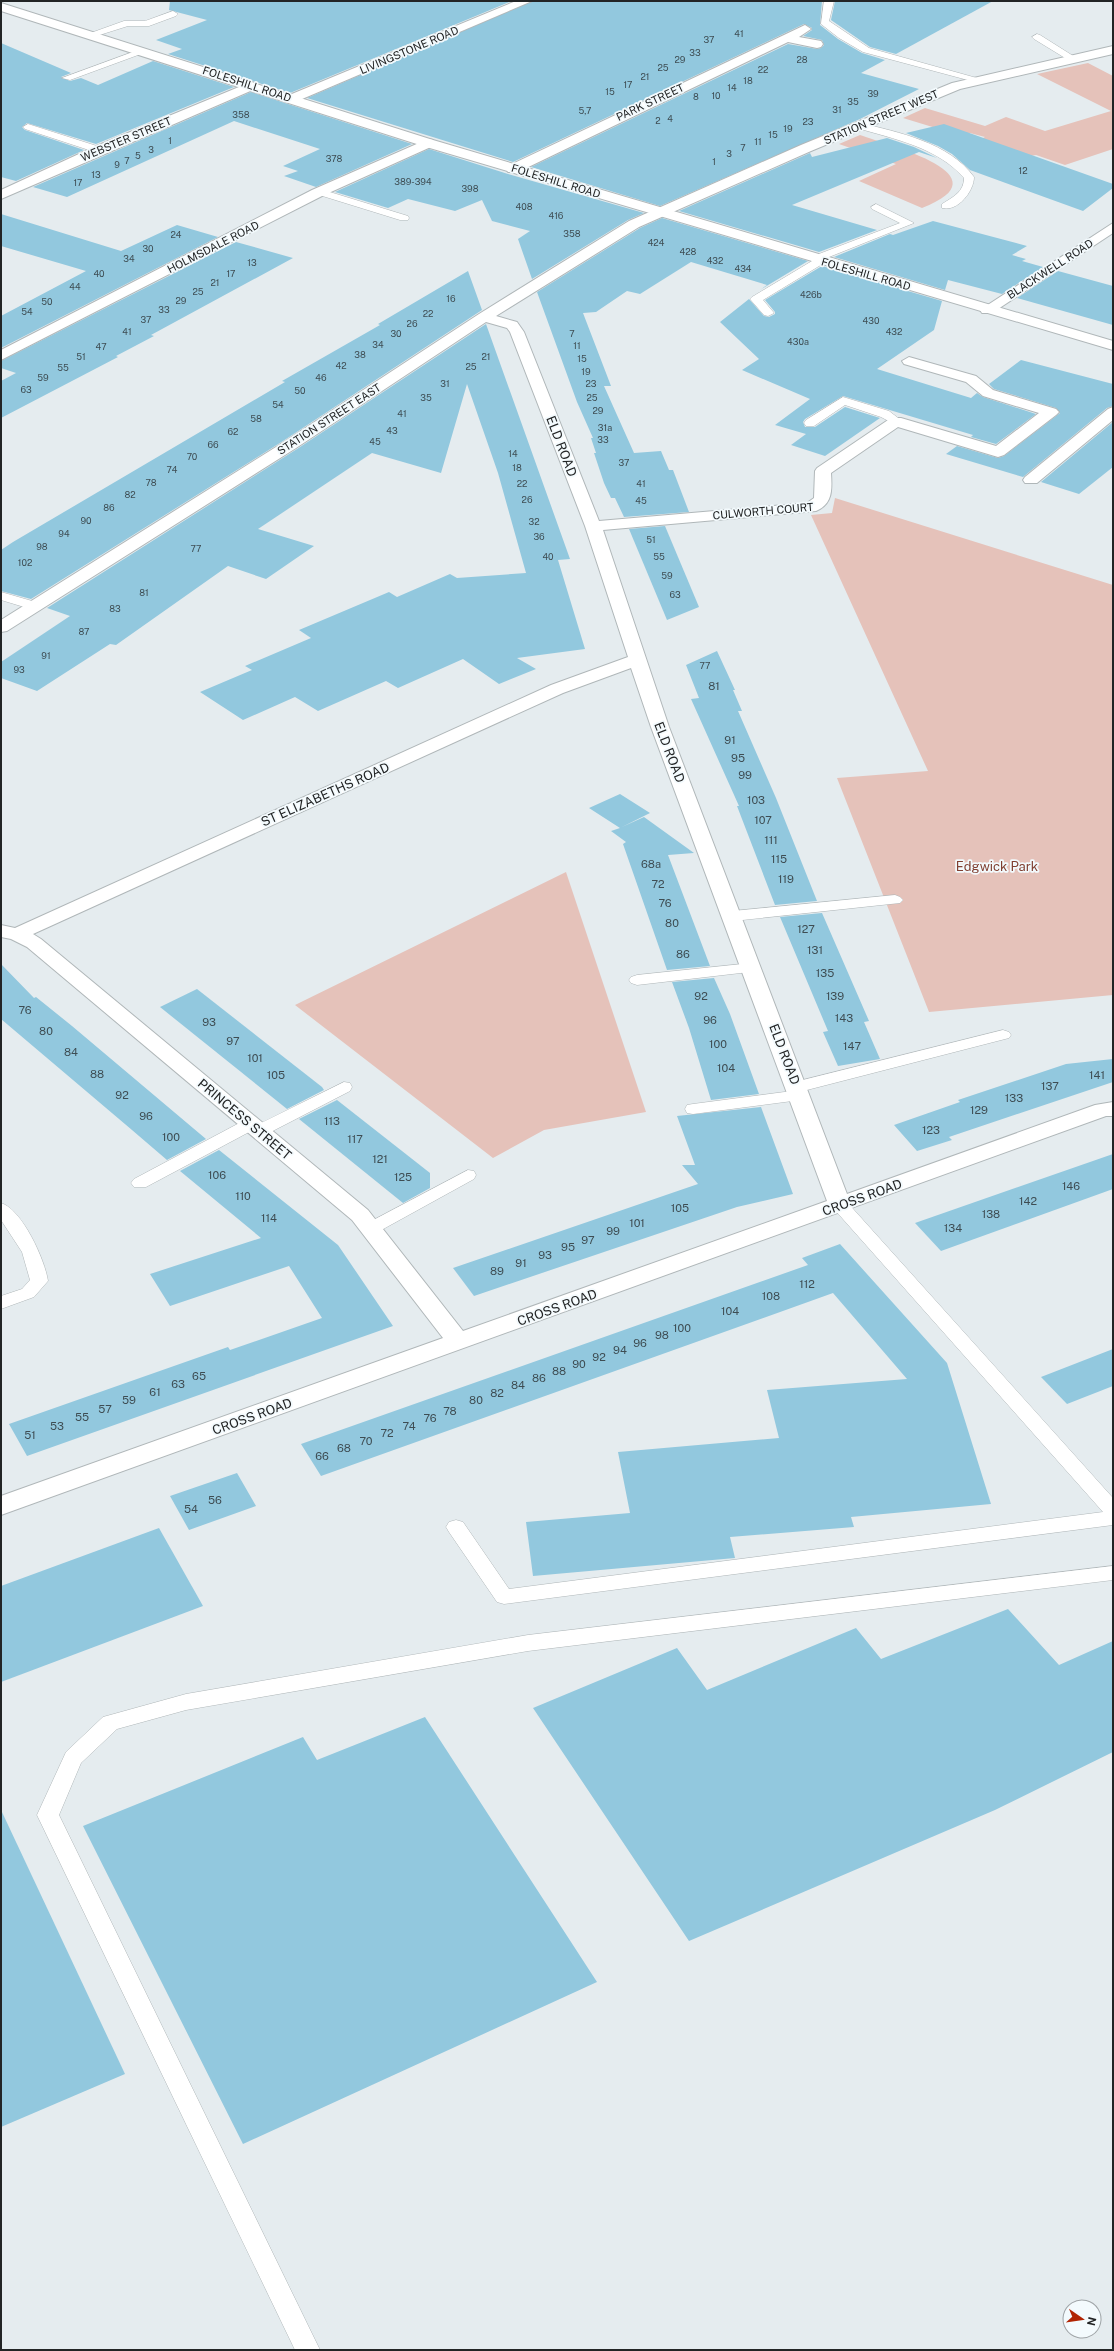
<svg xmlns="http://www.w3.org/2000/svg" width="1114" height="2351" viewBox="0 0 1114 2351" font-family="'Public Sans',sans-serif">
	<rect width="100%" height="100%" fill="#e5ecef"/>
	<!-- green -->
	<g fill="#e5c2ba">
		<polygon points="1088,63 1113,76 1113,149 1065,165 1036,155 1011,159 960,150 985,137 970,133 962,136 903,118 925,108 985,126 1006,117 1045,131 1111,111 1037,74"/>
		<path d="M860,135C890,146 1008,175 922,208L859,181L896,164L839,144Z"/>
		<polygon points="835,498 1113,585 1113,995 929,1012 837,778 928,771 811,515 832,513"/>
		<polygon points="566,872 646,1112 544,1130 493,1158 295,1005"/>
	</g>
	<!-- building -->
	<g fill="#92c8de">
		<polygon points="170,1 512,1 290,93 168,54 182,49 156,40 207,20 169,10"/>
		<polygon points="533,1 822,1 820,25 838,39 862,53 885,60 861,73 919,89 860,119 660,206 531,167 788,44 817,49 821,48 824,45 822,40 803,36 812,30 812,28 804,24 513,162 307,98"/>
		<polygon points="835,1 993,1 896,54 870,47 831,20"/>
		<polygon points="1,43 71,73 61,77 70,81 81,78 98,85 153,61 234,87 96,144 27,123 22,127 25,130 84,150 16,181 1,177"/>
		<polygon points="251,92 412,144 316,187 284,176 298,171 283,166 320,149 234,121 67,197 33,187"/>
		<polygon points="944,124 1113,184 1113,188 1083,211 970,170 952,154 938,146 906,133"/>
		<polygon points="887,138 914,147 937,158 919,152 792,205 877,230 819,252 679,211 810,153 812,157"/>
		<polygon points="429,149 508,174 644,213 628,220 532,279 518,239 530,231 492,221 482,200 455,211 408,199 388,208 335,192"/>
		<polygon points="1,214 121,251 177,225 218,237 1,348 1,316 86,271 1,246"/>
		<polygon points="662,218 808,261 760,290 767,285 691,262 640,294 627,291 596,312 583,313 611,386 604,386 634,453 661,451 669,470 673,470 689,512 624,517 615,498 611,498 604,483 594,453 596,453 591,438 593,438 577,402 537,292 640,228"/>
		<polygon points="933,221 1027,246 1012,255 1026,259 1022,261 1043,267 1002,294 948,280 945,290 834,257 890,234 893,235"/>
		<polygon points="236,242 293,258 151,335 154,336 116,356 118,357 1,418 1,381 16,373 1,368 1,361"/>
		<polygon points="822,266 942,301 934,330 877,369 971,398 977,393 983,397 1036,414 996,444 971,437 973,435 843,396 805,419 803,422 805,427 815,427 845,407 880,418 825,456 791,445 806,434 775,425 810,399 742,370 759,359 720,322 749,299 764,316 769,317 775,314 775,312 765,300"/>
		<polygon points="468,271 482,310 283,441 31,599 1,591 1,550 13,542 285,382 282,381 380,325 378,324"/>
		<polygon points="1058,271 1113,286 1113,325 1017,298"/>
		<polygon points="486,324 570,559 558,560 585,649 517,658 536,669 499,684 463,659 398,688 386,681 318,711 295,697 243,720 200,692 252,670 245,666 311,638 299,630 389,592 397,597 450,574 457,578 526,573 498,473 467,384 441,473 372,453 258,529 314,546 266,579 228,566 116,645 110,644 37,691 1,678 1,662 70,616 47,608 297,449"/>
		<polygon points="1021,360 1113,384 1113,406 1107,408 1023,477 946,454 957,446 998,458 1004,456 1060,413 1056,408 994,389 989,384"/>
		<polygon points="1113,422 1113,467 1079,494 1041,482"/>
		<polygon points="665,526 699,607 667,620 629,529"/>
		<polygon points="717,651 735,690 733,690 742,711 738,711 776,798 817,901 775,905 737,806 739,806 691,699 699,698 686,665"/>
		<polygon points="620,794 650,813 622,827 644,817 694,853 668,855 710,966 667,970 623,844 626,842 611,831 620,828 589,808"/>
		<polygon points="822,913 869,1021 864,1022 880,1059 838,1066 823,1032 828,1031 780,917"/>
		<polygon points="1,964 34,998 36,997 72,1026 206,1139 167,1160 132,1130 1,1019"/>
		<polygon points="714,978 730,1014 759,1094 711,1100 689,1028 672,982"/>
		<polygon points="197,989 322,1087 324,1090 287,1109 160,1007"/>
		<polygon points="1113,1059 1113,1082 949,1137 952,1140 917,1151 894,1125 960,1102 958,1100 1066,1064"/>
		<polygon points="337,1100 430,1173 430,1188 403,1203 299,1119"/>
		<polygon points="761,1107 793,1194 737,1207 474,1296 453,1268 698,1184 682,1165 695,1165 677,1116"/>
		<polygon points="219,1150 338,1245 393,1326 27,1456 9,1424 228,1347 230,1350 322,1318 289,1266 170,1306 150,1274 261,1238 180,1171"/>
		<polygon points="1113,1154 1113,1189 941,1251 915,1223"/>
		<polygon points="840,1244 947,1363 991,1504 851,1517 854,1527 730,1537 735,1558 533,1576 526,1522 630,1513 618,1452 779,1438 767,1390 907,1379 833,1293 321,1476 301,1444 808,1265 802,1258"/>
		<polygon points="1113,1349 1113,1386 1067,1404 1041,1377"/>
		<polygon points="237,1473 256,1506 189,1530 170,1496"/>
		<polygon points="159,1528 203,1606 1,1682 1,1586"/>
		<polygon points="1008,1609 1059,1665 1113,1641 1113,1752 995,1810 689,1941 533,1708 677,1648 707,1690 856,1628 881,1659"/>
		<polygon points="425,1717 597,1982 243,2144 83,1826 303,1737 317,1760"/>
		<polygon points="1,1810 125,2074 1,2127"/>
	</g>
	<g fill="none" stroke-linecap="round" stroke-linejoin="round">
		<defs>
			<g id="service">
				<polygon points="824,1 834,1 829,21 869,48 984,80 979,83 863,52 839,38 821,24"/>
				<polygon points="173,11 178,14 176,16 149,26 128,26 90,38 85,35 124,21 145,21"/>
				<polygon points="1037,34 1040,35 1078,59 1070,61 1034,39 1032,37"/>
				<polygon points="141,49 149,51 70,80 62,78"/>
				<path d="M860,123C898,132 950,143 974,177C974,191 958,212 942,208V204C953,197 964,192 964,178C937,147 894,139 857,128L855,126Z"/>
				<polygon points="28,124 103,148 104,150 103,152 95,152 25,129 23,127"/>
				<polygon points="320,189 408,216 409,218 408,220 400,220 316,194 316,190"/>
				<polygon points="876,204 914,223 824,259 824,263 763,300 774,313 768,316 764,315 750,299 752,297 812,261 810,259 811,257 900,223 872,209 871,207"/>
				<polygon points="843,397 889,411 902,421 896,425 881,417 845,405 814,426 806,426 804,423 806,420"/>
				<polygon points="1,592 39,603 41,606 34,610 1,600"/>
				<polygon points="895,895 900,897 903,900 900,903 733,921 725,916 733,911"/>
				<polygon points="752,963 758,965 760,968 758,971 637,985 631,983 629,980 631,977 637,975"/>
				<polygon points="1003,1030 1009,1032 1011,1035 1009,1038 803,1091 808,1095 806,1099 800,1100 693,1114 687,1113 685,1109 687,1105 693,1104 792,1091 789,1087 791,1083"/>
				<polygon points="344,1082 350,1083 352,1087 350,1091 265,1135 253,1135 251,1131 146,1187 134,1187 131,1183 134,1179 245,1120 257,1120 259,1124"/>
				<polygon points="468,1170 474,1171 476,1175 474,1179 376,1233 370,1235 364,1233 361,1229 364,1225"/>
				<polygon points="840,1199 846,1201 1113,1498 1113,1525 504,1604 497,1602 449,1532 446,1527 449,1522 456,1520 463,1522 509,1589 1103,1512 834,1209 831,1205 834,1201"/>
				<path d="M1,1203C22,1209 45,1260 48,1281L34,1297L1,1309V1296L22,1289L30,1280L22,1252L1,1220Z"/>
				<polygon points="1113,1566 1113,1580 528,1651 186,1710 117,1729 81,1763 59,1815 320,2350 295,2350 37,1815 66,1752 103,1717 186,1694 528,1635"/>
			</g>
			<g id="minor">
				<polygon points="516,1 532,1 295,102 287,102 285,99 287,96"/>
				<polygon points="805,25 811,29 799,37 821,41 823,44 821,47 817,48 788,42 518,172 508,172 506,169 508,166"/>
				<path d="M1113,46V54L960,89L811,151L639,227L496,316L517,322L524,332L599,521L807,503L814,498L815,471L817,468L891,418H901L996,446L1039,413L983,396L966,382L904,364L902,361L909,357L976,376L993,390L1056,409L1059,412L1056,415L1004,455L998,457L898,427L831,473C832,489 833,504 816,511L603,530L669,727L847,1194L1095,1105L1113,1102V1116H1106L1,1515V1496L443,1338L352,1220L27,947L11,939L1,937V925L15,928L551,685L628,657L585,526L510,332L507,328L486,322L296,448L7,631L1,632V620L284,442L479,314L629,221L801,145L952,83ZM631,668L651,727L827,1201L463,1331L368,1210L41,939L33,934L563,693Z"/>
				<polygon points="251,82 255,83 257,86 255,89 1,199 1,190 94,147"/>
				<polygon points="428,139 433,140 434,143 433,146 322,196 1,360 1,350 312,190"/>
				<polygon points="1113,223 1113,233 992,313 982,313 980,310"/>
				<polygon points="1113,407 1113,420 1037,483 1025,483 1023,480 1025,477 1108,409"/>
			</g>
			<polygon id="secondary" points="1,3 433,140 1113,341 1113,350 423,146 1,11"/>
		</defs>
		<!-- service casing -->
		<use href="#service" stroke="#b0b7b9" stroke-width="1"/>
		<!-- minor casing -->
		<use href="#minor" stroke="#b0b7b9" stroke-width="2"/>
		<!-- secondary casing -->
		<use href="#secondary" stroke="#b0b7b9" stroke-width="2"/>
		<!-- service -->
		<use href="#service" fill="#fff" fill-rule="evenodd"/>
		<!-- minor -->
		<use href="#minor" fill="#fff" fill-rule="evenodd"/>
		<!-- secondary -->
		<use href="#secondary" fill="#fff" fill-rule="evenodd"/>
	</g>
	<g text-anchor="middle" stroke-width="3.5" stroke-linejoin="round" paint-order="stroke">
		<!-- far-number labels -->
		<g font-size="9" fill="#3e4d53">
			<text x="739" y="37">41</text>
			<text x="709" y="43">37</text>
			<text x="695" y="56">33</text>
			<text x="680" y="63">29</text>
			<text x="802" y="63">28</text>
			<text x="663" y="71">25</text>
			<text x="763" y="73">22</text>
			<text x="645" y="80">21</text>
			<text x="748" y="84">18</text>
			<text x="628" y="88">17</text>
			<text x="732" y="91">14</text>
			<text x="610" y="95">15</text>
			<text x="873" y="97">39</text>
			<text x="716" y="99">10</text>
			<text x="696" y="100">8</text>
			<text x="853" y="105">35</text>
			<text x="837" y="113">31</text>
			<text x="585" y="114">5,7</text>
			<text x="241" y="118">358</text>
			<text x="670" y="122">4</text>
			<text x="658" y="124">2</text>
			<text x="808" y="125">23</text>
			<text x="788" y="132">19</text>
			<text x="773" y="138">15</text>
			<text x="170" y="144">1</text>
			<text x="758" y="145">11</text>
			<text x="743" y="151">7</text>
			<text x="151" y="153">3</text>
			<text x="729" y="157">3</text>
			<text x="138" y="159">5</text>
			<text x="334" y="162">378</text>
			<text x="127" y="164">7</text>
			<text x="714" y="165">1</text>
			<text x="117" y="168">9</text>
			<text x="1023" y="174">12</text>
			<text x="96" y="178">13</text>
			<text x="413" y="185">389-394</text>
			<text x="78" y="186">17</text>
			<text x="470" y="192">398</text>
			<text x="524" y="210">408</text>
			<text x="556" y="219">416</text>
			<text x="572" y="237">358</text>
			<text x="176" y="238">24</text>
			<text x="656" y="246">424</text>
			<text x="148" y="252">30</text>
			<text x="688" y="255">428</text>
			<text x="129" y="262">34</text>
			<text x="715" y="264">432</text>
			<text x="252" y="266">13</text>
			<text x="743" y="272">434</text>
			<text x="99" y="277">40</text>
			<text x="231" y="277">17</text>
			<text x="215" y="286">21</text>
			<text x="75" y="290">44</text>
			<text x="198" y="295">25</text>
			<text x="811" y="298">426b</text>
			<text x="451" y="302">16</text>
			<text x="181" y="304">29</text>
			<text x="47" y="305">50</text>
			<text x="164" y="313">33</text>
			<text x="27" y="315">54</text>
			<text x="428" y="317">22</text>
			<text x="146" y="323">37</text>
			<text x="871" y="324">430</text>
			<text x="412" y="327">26</text>
			<text x="127" y="335">41</text>
			<text x="894" y="335">432</text>
			<text x="396" y="337">30</text>
			<text x="572" y="337">7</text>
			<text x="798" y="345">430a</text>
			<text x="378" y="348">34</text>
			<text x="577" y="349">11</text>
			<text x="101" y="350">47</text>
			<text x="360" y="358">38</text>
			<text x="81" y="360">51</text>
			<text x="486" y="360">21</text>
			<text x="582" y="362">15</text>
			<text x="341" y="369">42</text>
			<text x="471" y="370">25</text>
			<text x="63" y="371">55</text>
			<text x="586" y="375">19</text>
			<text x="43" y="381">59</text>
			<text x="321" y="381">46</text>
			<text x="445" y="387">31</text>
			<text x="591" y="387">23</text>
			<text x="26" y="393">63</text>
			<text x="300" y="394">50</text>
			<text x="426" y="401">35</text>
			<text x="592" y="401">25</text>
			<text x="278" y="408">54</text>
			<text x="598" y="414">29</text>
			<text x="402" y="417">41</text>
			<text x="256" y="422">58</text>
			<text x="605" y="431">31a</text>
			<text x="392" y="434">43</text>
			<text x="233" y="435">62</text>
			<text x="603" y="443">33</text>
			<text x="375" y="445">45</text>
			<text x="213" y="448">66</text>
			<text x="513" y="457">14</text>
			<text x="192" y="460">70</text>
			<text x="624" y="466">37</text>
			<text x="517" y="471">18</text>
			<text x="172" y="473">74</text>
			<text x="151" y="486">78</text>
			<text x="522" y="487">22</text>
			<text x="641" y="487">41</text>
			<text x="130" y="498">82</text>
			<text x="527" y="503">26</text>
			<text x="641" y="504">45</text>
			<text x="109" y="511">86</text>
			<text x="86" y="524">90</text>
			<text x="534" y="525">32</text>
			<text x="64" y="537">94</text>
			<text x="539" y="540">36</text>
			<text x="651" y="543">51</text>
			<text x="42" y="550">98</text>
			<text x="196" y="552">77</text>
			<text x="548" y="560">40</text>
			<text x="659" y="560">55</text>
			<text x="25" y="566">102</text>
			<text x="667" y="579">59</text>
			<text x="144" y="596">81</text>
			<text x="675" y="598">63</text>
			<text x="115" y="612">83</text>
			<text x="84" y="635">87</text>
			<text x="46" y="659">91</text>
			<text x="705" y="669">77</text>
			<text x="19" y="673">93</text>
		</g>
		<!-- far-street labels -->
		<g font-size="11" fill="#222425" stroke="#f3fafd">
			<text transform="translate(409 50) rotate(-23)" y="4">LIVINGSTONE ROAD</text>
			<text transform="translate(247 84) rotate(18)" y="4">FOLESHILL ROAD</text>
			<text transform="translate(650 102) rotate(-25)" y="4">PARK STREET</text>
			<text transform="translate(881 117) rotate(-23)" y="4">STATION STREET WEST</text>
			<text transform="translate(126 139) rotate(-23)" y="4">WEBSTER STREET</text>
			<text transform="translate(556 181) rotate(17)" y="4">FOLESHILL ROAD</text>
			<text transform="translate(213 247) rotate(-27)" y="4">HOLMSDALE ROAD</text>
			<text transform="translate(1050 269) rotate(-33)" y="4">BLACKWELL ROAD</text>
			<text transform="translate(866 274) rotate(16)" y="4">FOLESHILL ROAD</text>
			<text transform="translate(329 419) rotate(-33)" y="4">STATION STREET EAST</text>
			<text transform="translate(763 511) rotate(-5)" y="4">CULWORTH COURT</text>
		</g>
		<!-- number labels -->
		<g font-size="11" fill="#3e4d53">
			<text x="714" y="690">81</text>
			<text x="730" y="744">91</text>
			<text x="738" y="762">95</text>
			<text x="745" y="779">99</text>
			<text x="756" y="804">103</text>
			<text x="763" y="824">107</text>
			<text x="771" y="844">111</text>
			<text x="779" y="863">115</text>
			<text x="651" y="868">68a</text>
			<text x="786" y="883">119</text>
			<text x="658" y="888">72</text>
			<text x="665" y="907">76</text>
			<text x="672" y="927">80</text>
			<text x="806" y="933">127</text>
			<text x="815" y="954">131</text>
			<text x="683" y="958">86</text>
			<text x="825" y="977">135</text>
			<text x="701" y="1000">92</text>
			<text x="835" y="1000">139</text>
			<text x="25" y="1014">76</text>
			<text x="844" y="1022">143</text>
			<text x="710" y="1024">96</text>
			<text x="209" y="1026">93</text>
			<text x="46" y="1035">80</text>
			<text x="233" y="1045">97</text>
			<text x="718" y="1048">100</text>
			<text x="852" y="1050">147</text>
			<text x="71" y="1056">84</text>
			<text x="255" y="1062">101</text>
			<text x="726" y="1072">104</text>
			<text x="97" y="1078">88</text>
			<text x="276" y="1079">105</text>
			<text x="1097" y="1079">141</text>
			<text x="1050" y="1090">137</text>
			<text x="122" y="1099">92</text>
			<text x="1014" y="1102">133</text>
			<text x="979" y="1114">129</text>
			<text x="146" y="1120">96</text>
			<text x="332" y="1125">113</text>
			<text x="931" y="1134">123</text>
			<text x="171" y="1141">100</text>
			<text x="355" y="1143">117</text>
			<text x="380" y="1163">121</text>
			<text x="217" y="1179">106</text>
			<text x="403" y="1181">125</text>
			<text x="1071" y="1190">146</text>
			<text x="243" y="1200">110</text>
			<text x="1028" y="1205">142</text>
			<text x="680" y="1212">105</text>
			<text x="991" y="1218">138</text>
			<text x="269" y="1222">114</text>
			<text x="637" y="1227">101</text>
			<text x="953" y="1232">134</text>
			<text x="613" y="1235">99</text>
			<text x="588" y="1244">97</text>
			<text x="568" y="1251">95</text>
			<text x="545" y="1259">93</text>
			<text x="521" y="1267">91</text>
			<text x="497" y="1275">89</text>
			<text x="807" y="1288">112</text>
			<text x="771" y="1300">108</text>
			<text x="730" y="1315">104</text>
			<text x="682" y="1332">100</text>
			<text x="662" y="1339">98</text>
			<text x="640" y="1347">96</text>
			<text x="620" y="1354">94</text>
			<text x="599" y="1361">92</text>
			<text x="579" y="1368">90</text>
			<text x="559" y="1375">88</text>
			<text x="199" y="1380">65</text>
			<text x="539" y="1382">86</text>
			<text x="178" y="1388">63</text>
			<text x="518" y="1389">84</text>
			<text x="155" y="1396">61</text>
			<text x="497" y="1397">82</text>
			<text x="129" y="1404">59</text>
			<text x="476" y="1404">80</text>
			<text x="105" y="1413">57</text>
			<text x="450" y="1415">78</text>
			<text x="82" y="1421">55</text>
			<text x="430" y="1422">76</text>
			<text x="57" y="1430">53</text>
			<text x="409" y="1430">74</text>
			<text x="387" y="1437">72</text>
			<text x="30" y="1439">51</text>
			<text x="366" y="1445">70</text>
			<text x="344" y="1452">68</text>
			<text x="322" y="1460">66</text>
			<text x="215" y="1504">56</text>
			<text x="191" y="1513">54</text>
		</g>
		<!-- street labels -->
		<g font-size="13" fill="#222425" stroke="#f3fafd">
			<text transform="translate(562 446) rotate(69)" y="5">ELD ROAD</text>
			<text transform="translate(670 752) rotate(69)" y="5">ELD ROAD</text>
			<text transform="translate(325 794) rotate(-24)" y="5">ST ELIZABETHS ROAD</text>
			<text transform="translate(785 1054) rotate(69)" y="5">ELD ROAD</text>
			<text transform="translate(245 1119) rotate(40)" y="5">PRINCESS STREET</text>
			<text transform="translate(862 1197) rotate(-20)" y="5">CROSS ROAD</text>
			<text transform="translate(557 1307) rotate(-20)" y="5">CROSS ROAD</text>
			<text transform="translate(252 1416) rotate(-20)" y="5">CROSS ROAD</text>
		</g>
		<!-- park labels -->
		<g font-size="13" fill="#803f31" stroke="#f3fafd">
			<text x="997" y="871">Edgwick Park</text>
		</g>
	</g>
	<!-- border -->
	<rect width="1114" height="2351" fill="none" stroke="#222425" stroke-width="4"/>
	<!-- north arrow -->
	<g transform="translate(1082 2319) rotate(103)"><circle r="19" fill="#f3fafd" stroke="#9fa4a7"/>
	<path d="M0-3L7 15L0 10L-7 15Z" fill="#b12504"/>
	<text y="-6" font-size="11" font-weight="bold" text-anchor="middle" fill="#222425">N</text>
	</g>
</svg>
